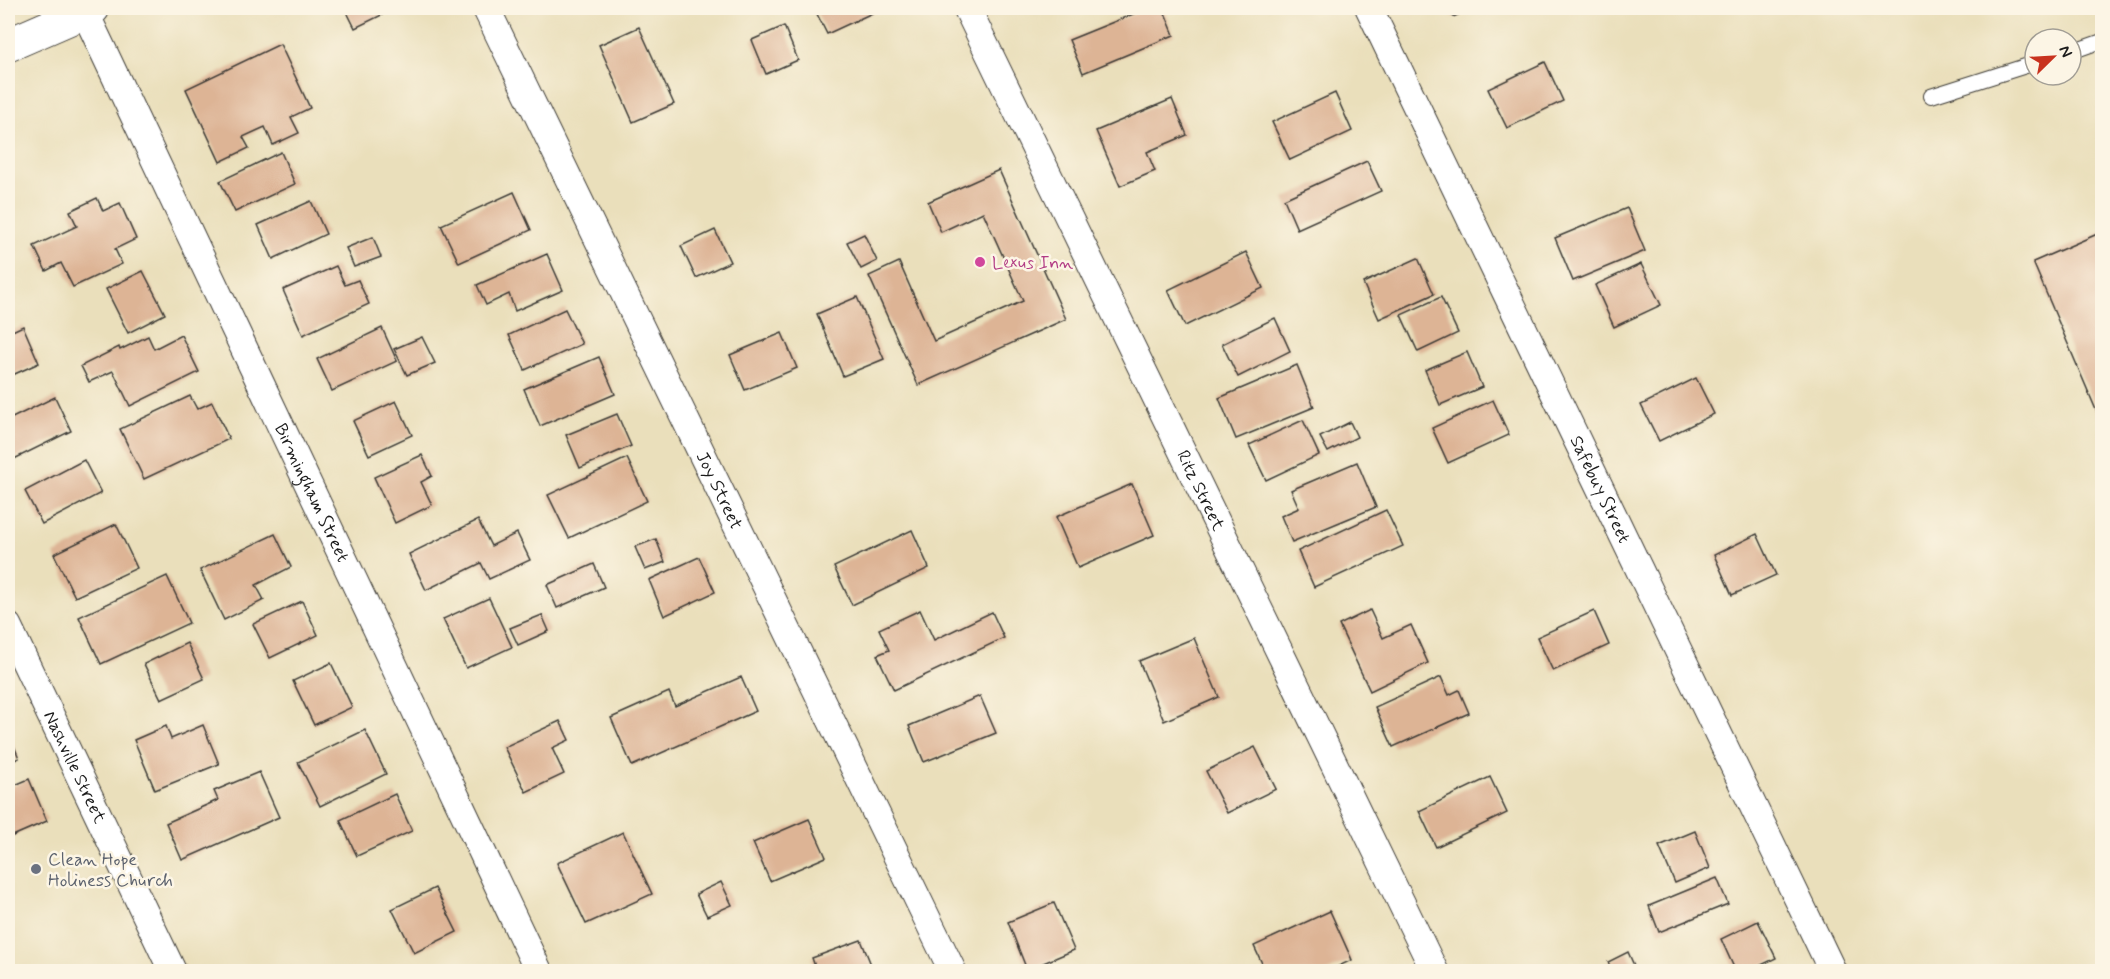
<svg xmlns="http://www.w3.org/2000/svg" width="2110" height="979" viewBox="0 0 2110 979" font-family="Mynerve,sans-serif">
	<rect width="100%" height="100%" fill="#fcf5e5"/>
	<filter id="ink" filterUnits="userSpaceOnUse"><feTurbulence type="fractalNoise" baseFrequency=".0167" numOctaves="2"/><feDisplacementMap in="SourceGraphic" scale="12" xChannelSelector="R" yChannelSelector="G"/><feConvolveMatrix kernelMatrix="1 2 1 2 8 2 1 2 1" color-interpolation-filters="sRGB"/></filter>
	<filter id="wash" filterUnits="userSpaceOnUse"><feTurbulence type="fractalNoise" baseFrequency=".008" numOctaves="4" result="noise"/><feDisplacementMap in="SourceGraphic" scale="24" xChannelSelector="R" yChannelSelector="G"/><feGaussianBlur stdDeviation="1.35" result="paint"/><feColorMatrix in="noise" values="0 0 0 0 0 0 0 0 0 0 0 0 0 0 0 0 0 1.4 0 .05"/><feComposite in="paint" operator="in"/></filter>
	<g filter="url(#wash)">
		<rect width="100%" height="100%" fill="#eadfbb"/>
		<g id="blocks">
			<!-- building -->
			<g fill="#ddb495">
				<polygon points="345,8 391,8 392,10 355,28"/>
				<polygon points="814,8 883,8 827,34"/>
				<polygon points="1148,8 1163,8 1174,35 1083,73 1069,40"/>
				<polygon points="1449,8 1474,8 1453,17"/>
				<polygon points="784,26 798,60 766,74 752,40"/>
				<polygon points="639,27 674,104 633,122 599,45"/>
				<polygon points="280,44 310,108 291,117 299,133 273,145 265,127 243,137 249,148 220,162 186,89"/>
				<polygon points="1545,62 1563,101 1507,128 1488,89"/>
				<polygon points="1335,93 1352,131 1290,160 1272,122"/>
				<polygon points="1172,99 1187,135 1147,152 1155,171 1120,186 1096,131"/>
				<polygon points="281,152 295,184 235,212 220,181"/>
				<polygon points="1367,161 1381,191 1297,229 1284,199"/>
				<polygon points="999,170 1066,319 918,385 869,276 899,262 934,341 1023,301 983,212 941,232 928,202"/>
				<polygon points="514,192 531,230 459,263 441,225"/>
				<polygon points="97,198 103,211 120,203 136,239 115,249 122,264 73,287 61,263 46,271 34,246 77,226 70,211"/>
				<polygon points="311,201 326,234 273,259 258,225"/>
				<polygon points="1627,208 1645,251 1573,281 1555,238"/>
				<polygon points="715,230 730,262 696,278 681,246"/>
				<polygon points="2102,232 2102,424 2033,262"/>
				<polygon points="864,234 877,261 861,269 847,242"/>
				<polygon points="373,237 381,257 354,267 346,248"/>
				<polygon points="1246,252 1263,288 1185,326 1168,290"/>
				<polygon points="547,254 563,290 515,311 509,294 486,305 477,285"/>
				<polygon points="1418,258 1434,294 1379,319 1363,283"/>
				<polygon points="1641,264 1661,305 1614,327 1595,285"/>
				<polygon points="336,266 345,285 358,280 369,304 303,335 283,290"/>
				<polygon points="143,271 165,314 128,333 106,289"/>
				<polygon points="8,285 15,301 8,305"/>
				<polygon points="857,297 884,359 843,376 817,314"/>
				<polygon points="1441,297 1458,333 1418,352 1401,315"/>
				<polygon points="565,309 582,344 525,370 509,335"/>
				<polygon points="1275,318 1290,351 1238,377 1222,344"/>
				<polygon points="23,326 39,363 8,377 8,333"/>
				<polygon points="382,328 397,361 332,391 317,359"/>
				<polygon points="782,333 797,368 745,390 730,355"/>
				<polygon points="181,335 199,372 130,406 113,371 89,382 81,366 119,347 120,350 148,336 154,349"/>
				<polygon points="422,337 435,363 407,375 394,349"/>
				<polygon points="1467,352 1482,387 1440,405 1425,370"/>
				<polygon points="599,357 615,394 540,426 524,389"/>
				<polygon points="1297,365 1314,407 1236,439 1219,398"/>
				<polygon points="1696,378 1714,414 1659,441 1641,405"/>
				<polygon points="190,396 197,409 212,402 229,439 144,479 120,429"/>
				<polygon points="55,397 71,431 8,462 8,420"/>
				<polygon points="1493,400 1509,435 1448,463 1432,428"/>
				<polygon points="396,401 412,435 369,455 353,421"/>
				<polygon points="617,414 631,446 580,468 566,435"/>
				<polygon points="1303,420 1319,455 1266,480 1249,445"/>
				<polygon points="1350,422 1357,437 1328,452 1320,437"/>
				<polygon points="422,455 432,476 421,482 432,505 395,523 374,477"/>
				<polygon points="627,458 647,501 569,538 548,495"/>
				<polygon points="84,460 101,493 42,524 25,491"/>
				<polygon points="1357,462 1376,507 1292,542 1281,516 1299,508 1291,490"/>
				<polygon points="1132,484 1154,535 1078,568 1056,517"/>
				<polygon points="1386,510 1403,546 1314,587 1298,551"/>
				<polygon points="478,520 491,546 517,533 530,560 489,579 481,563 426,590 409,554"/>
				<polygon points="116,524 137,568 75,597 54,554"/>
				<polygon points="912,530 929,568 852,605 834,567"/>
				<polygon points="275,534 291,567 256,585 264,600 224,620 200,570"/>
				<polygon points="1757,534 1776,575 1732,595 1714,555"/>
				<polygon points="656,539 665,562 645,570 635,547"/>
				<polygon points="699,557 715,592 664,616 649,580"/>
				<polygon points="594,564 604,587 557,608 547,585"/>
				<polygon points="167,576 189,623 101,664 79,617"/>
				<polygon points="489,598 512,647 466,668 443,619"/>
				<polygon points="302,601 318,635 270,658 253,624"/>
				<polygon points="920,610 934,640 992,612 1004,638 894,690 877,655 889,650 879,629"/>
				<polygon points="1370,610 1383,638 1411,625 1428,663 1370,691 1339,625"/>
				<polygon points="1594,611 1609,645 1553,671 1537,637"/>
				<polygon points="542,615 549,631 518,645 510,628"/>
				<polygon points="1194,638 1219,697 1164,721 1139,661"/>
				<polygon points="187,643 204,679 161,699 144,664"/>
				<polygon points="331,663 352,707 314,725 293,681"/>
				<polygon points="741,677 756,711 632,766 611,718 669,692 675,706"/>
				<polygon points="1441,677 1449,695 1459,690 1469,713 1393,747 1375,707"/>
				<polygon points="980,696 996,733 924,762 909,726"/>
				<polygon points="560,721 569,740 552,748 564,774 526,792 504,747"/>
				<polygon points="203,725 219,764 155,790 134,740 166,726 171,739"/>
				<polygon points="365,730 386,774 320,806 298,762"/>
				<polygon points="8,731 19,758 8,763"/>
				<polygon points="1255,747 1276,789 1227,813 1206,771"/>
				<polygon points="259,772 279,817 182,860 166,823 218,800 214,791"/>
				<polygon points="1490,777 1507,813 1436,847 1419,811"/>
				<polygon points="29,779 47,821 8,838 8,788"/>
				<polygon points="395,794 412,831 357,856 340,820"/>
				<polygon points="809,819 826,857 770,881 753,843"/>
				<polygon points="1695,831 1710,868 1675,883 1659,846"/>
				<polygon points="623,832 652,894 586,924 557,863"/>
				<polygon points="1717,878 1728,904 1659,932 1649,906"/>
				<polygon points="721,882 732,905 707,916 696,894"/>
				<polygon points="435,888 457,932 414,953 392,909"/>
				<polygon points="1054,903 1074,950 1027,970 1008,922"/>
				<polygon points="1330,911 1352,960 1326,972 1266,972 1254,946"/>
				<polygon points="1758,921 1776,958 1747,972 1736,972 1721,939"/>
				<polygon points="861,940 874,972 817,972 812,958"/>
				<polygon points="1628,952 1637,972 1613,972 1608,962"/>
			</g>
		</g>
	</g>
	<g filter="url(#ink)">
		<use href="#blocks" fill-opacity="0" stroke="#3b3934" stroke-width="1.5"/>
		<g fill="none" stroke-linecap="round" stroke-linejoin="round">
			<defs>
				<g id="service">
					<polyline points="2071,52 2102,41"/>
					<polyline points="1931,96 2035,63"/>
				</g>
				<g id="minor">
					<path id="s1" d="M83,8L539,972"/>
					<path id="s2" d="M486,8L953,972"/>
					<path id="s3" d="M967,8L1435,972"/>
					<path id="s4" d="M1369,8L1833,972"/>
					<path id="s5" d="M8,626L173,972"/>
				</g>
				<polyline id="secondary" points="8,45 93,8"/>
			</defs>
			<!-- service casing -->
			<use href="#service" stroke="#3b3934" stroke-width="16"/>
			<!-- minor casing -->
			<use href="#minor" stroke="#3b3934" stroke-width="29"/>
			<!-- secondary casing -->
			<use href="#secondary" stroke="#3b3934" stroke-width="35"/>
			<!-- service -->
			<use href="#service" stroke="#fff" stroke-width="14"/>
			<!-- minor -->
			<use href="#minor" stroke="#fff" stroke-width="27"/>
			<!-- secondary -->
			<use href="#secondary" stroke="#fff" stroke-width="33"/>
		</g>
	</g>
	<!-- markers -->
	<circle fill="#d1479c" stroke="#fcf5e5" stroke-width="2" cx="980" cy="262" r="6"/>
	<circle fill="#6b7280" stroke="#fcf5e5" stroke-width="2" cx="36" cy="869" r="6"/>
	<g text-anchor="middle" stroke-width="5" stroke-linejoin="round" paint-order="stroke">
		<!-- hotel labels -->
		<g font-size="18" fill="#b23c85" stroke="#fcf5e5" text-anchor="start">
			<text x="992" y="268">Lexus Inn</text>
		</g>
		<!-- street labels -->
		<g font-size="18" fill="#1c1c1c" stroke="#fcf5e5">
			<text dy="6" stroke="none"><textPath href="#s2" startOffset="536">Joy Street</textPath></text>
			<text dy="6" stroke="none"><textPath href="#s3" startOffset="536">Ritz Street</textPath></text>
			<text dy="6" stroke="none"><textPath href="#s4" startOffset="534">Safebuy Street</textPath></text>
			<text dy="6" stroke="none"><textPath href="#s1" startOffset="536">Birmingham Street</textPath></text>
			<text dy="6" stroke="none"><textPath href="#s5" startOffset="156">Nashville Street</textPath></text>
		</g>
		<!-- worship labels -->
		<g font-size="18" fill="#5b616d" stroke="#fcf5e5" text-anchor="start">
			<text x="48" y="865">Clean Hope<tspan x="48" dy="21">Holiness Church</tspan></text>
		</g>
	</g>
	<!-- margin -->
	<rect width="2110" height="979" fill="none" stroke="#fcf5e5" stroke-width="30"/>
	<!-- north arrow -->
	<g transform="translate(2053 57) rotate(66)"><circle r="28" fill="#fcf5e5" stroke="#a29e95" stroke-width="1.5"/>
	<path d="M0-4.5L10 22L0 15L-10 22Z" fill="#c8321e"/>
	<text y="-9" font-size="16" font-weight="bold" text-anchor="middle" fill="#1c1c1c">N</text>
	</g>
</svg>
